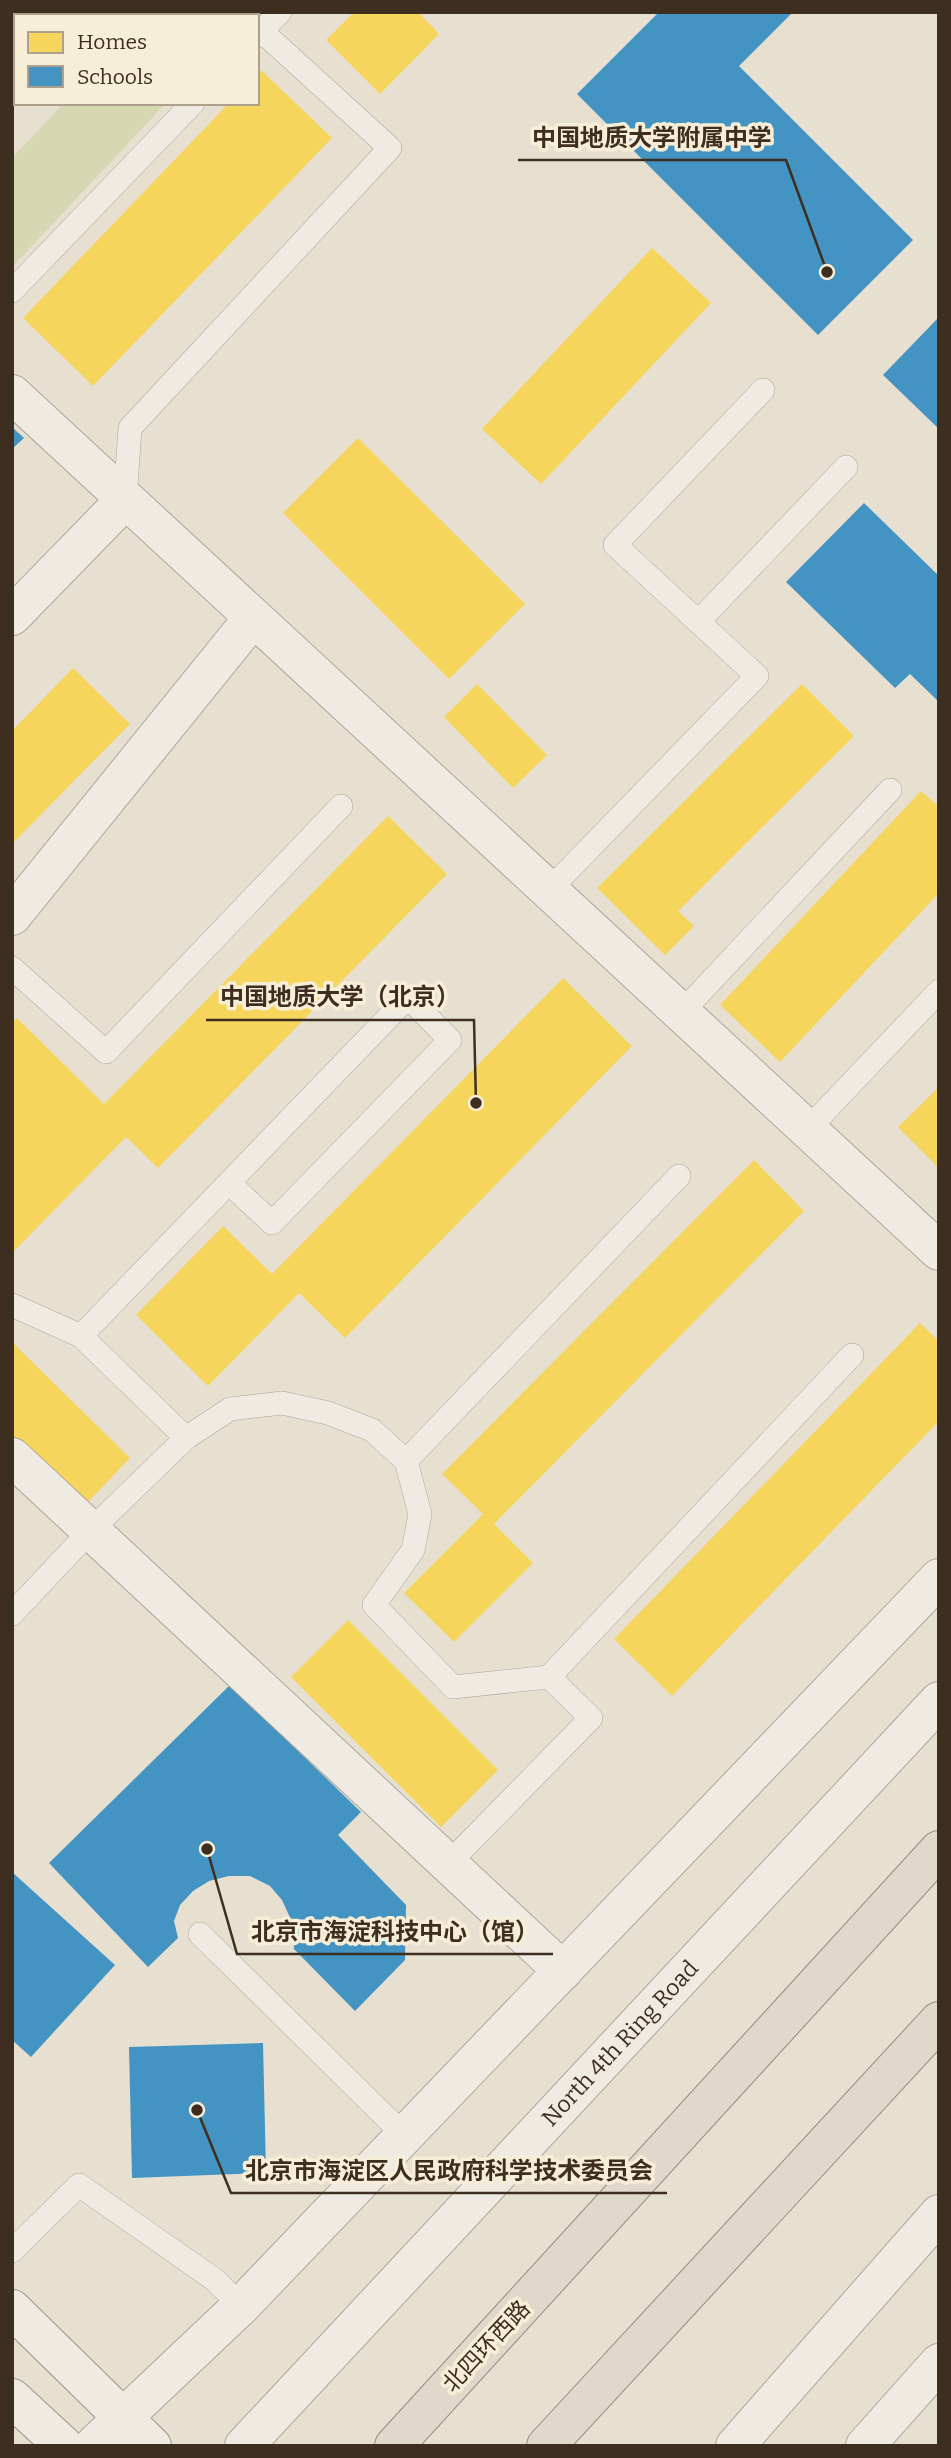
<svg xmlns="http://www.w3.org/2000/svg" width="951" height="2458" viewBox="0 0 951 2458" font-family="Bitter,'Noto Sans SC',serif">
	<rect width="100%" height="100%" fill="#e7e0d1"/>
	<!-- green -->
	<polygon fill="#d6d7b3" points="64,103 166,103 15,264 12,262 12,158"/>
	<!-- homes -->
	<g fill="#f6d55c">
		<polygon points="12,12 96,12 93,16 16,16 16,99 12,103"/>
		<polygon points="354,12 423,12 420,14 439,34 380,94 326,40"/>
		<polygon points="261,70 332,138 93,386 23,318 229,103 257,103 257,74"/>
		<polygon points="652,248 711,303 541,484 482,429"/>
		<polygon points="358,438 525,604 449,679 283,513"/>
		<polygon points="73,668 130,724 12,844 12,731"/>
		<polygon points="477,684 547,755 513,788 444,717"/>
		<polygon points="802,684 854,736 678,911 694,926 665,955 597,888"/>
		<polygon points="921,791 939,807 939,893 780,1062 720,1005"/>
		<polygon points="388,816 447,874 158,1168 126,1137 12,1253 12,1023 17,1018 104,1104"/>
		<polygon points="563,978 632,1046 345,1338 299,1293 208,1386 136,1315 223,1226 272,1274"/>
		<polygon points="939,1087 939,1168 898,1127"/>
		<polygon points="754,1160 804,1211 494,1524 533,1563 454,1642 404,1593 483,1514 442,1474"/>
		<polygon points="920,1323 939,1341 939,1421 672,1696 614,1639"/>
		<polygon points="12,1342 130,1458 84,1506 12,1435"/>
		<polygon points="348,1620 498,1770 441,1827 291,1677"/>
	</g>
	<!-- schools -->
	<g fill="#4393c3">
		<polygon points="659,12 793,12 739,66 913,240 818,335 577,94"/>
		<polygon points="939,317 939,429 883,375"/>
		<polygon points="12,427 24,438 12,449"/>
		<polygon points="864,503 939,576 939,702 910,674 895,688 786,582"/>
		<polygon points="230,1685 361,1812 338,1835 406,1905 405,1960 355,2011 294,1949 293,1924 282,1900 270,1886 250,1876 229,1876 209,1881 193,1891 180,1905 174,1921 178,1938 148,1967 49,1863"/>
		<polygon points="12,1872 115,1965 31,2057 12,2040"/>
		<polygon points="263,2043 266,2173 132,2178 129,2047"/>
	</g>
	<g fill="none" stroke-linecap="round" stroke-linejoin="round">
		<defs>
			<g id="service">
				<polyline points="241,12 245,16"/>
				<polyline points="257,36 280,12"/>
				<polyline points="12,291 193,103"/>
				<polyline points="125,500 130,428 390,148 257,27"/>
				<polyline points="698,622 846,467"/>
				<polyline points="548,891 757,676 615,545 763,390"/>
				<polyline points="12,968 106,1052 341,806"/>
				<polyline points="681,1013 890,790"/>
				<polyline points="807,1130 939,991"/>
				<polyline points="679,1176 406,1461 420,1514 413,1550 374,1605 453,1687 549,1677 852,1355"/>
				<polyline points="12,1305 81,1336 186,1438"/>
				<polyline points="81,1336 408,997 450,1040 272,1223 229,1183"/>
				<polyline points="12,1614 91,1530 186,1438 230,1409 282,1403 328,1413 372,1430 406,1461"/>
				<polyline points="448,1864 591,1718 549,1677"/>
				<polyline points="200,1934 405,2136"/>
				<polyline points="12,2251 79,2185 215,2280 241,2306"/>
			</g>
			<g id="minor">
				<polyline points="12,394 939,1251"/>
				<polyline points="12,616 125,500"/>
				<polyline points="12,916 253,618"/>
				<polyline points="12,1457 563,1971"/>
			</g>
			<g id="tertiary">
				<polyline points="93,2446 241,2306 939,1578"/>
				<path id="s1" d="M244,2446L939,1701"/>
				<polyline points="735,2446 939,2214"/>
				<polyline points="865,2446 939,2363"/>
			</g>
			<g id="secondary">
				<polyline points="12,2309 152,2446"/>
				<polyline points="12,2398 64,2446"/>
			</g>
			<g id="trunk">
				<polyline points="394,2446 939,1850"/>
				<polyline points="546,2446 939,2021"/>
			</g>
		</defs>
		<!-- service casing -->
		<use href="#service" stroke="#ada599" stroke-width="24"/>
		<!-- minor casing -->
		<use href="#minor" stroke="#ada599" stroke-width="40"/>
		<!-- tertiary casing -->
		<use href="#tertiary" stroke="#ada599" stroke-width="40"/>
		<!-- secondary casing -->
		<use href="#secondary" stroke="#9c958a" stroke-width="40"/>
		<!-- trunk casing -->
		<use href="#trunk" stroke="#928b80" stroke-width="40"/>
		<!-- service -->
		<use href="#service" stroke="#efebe3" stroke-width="23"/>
		<!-- minor -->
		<use href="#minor" stroke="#efebe3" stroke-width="38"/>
		<!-- tertiary -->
		<use href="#tertiary" stroke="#efebe3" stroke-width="38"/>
		<!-- secondary -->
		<use href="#secondary" stroke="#efebe3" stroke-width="38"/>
		<!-- trunk -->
		<use href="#trunk" stroke="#e0d9cb" stroke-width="38"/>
	</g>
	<g text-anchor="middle" stroke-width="7" stroke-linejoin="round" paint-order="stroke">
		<!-- street labels -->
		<g font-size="23" fill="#3d2e20" stroke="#f7eed8">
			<text dy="8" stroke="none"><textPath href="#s1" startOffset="551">North 4th Ring Road</textPath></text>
			<text transform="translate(486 2346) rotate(-47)" y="8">北四环西路</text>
		</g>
	</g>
	<!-- callouts -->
	<path fill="none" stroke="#3d2e20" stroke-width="2.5" d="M827 272L786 160H518M476 1103L474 1020H206M207 1849L237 1954H553M197 2110L231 2193H667"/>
	<g fill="#3d2e20" stroke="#f7eed8" stroke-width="2.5">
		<circle cx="827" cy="272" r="7"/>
		<circle cx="476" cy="1103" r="7"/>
		<circle cx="207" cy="1849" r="7"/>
		<circle cx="197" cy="2110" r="7"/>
	</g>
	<g font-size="24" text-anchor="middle" font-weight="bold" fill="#3d2e20" stroke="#f7eed8" stroke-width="7" stroke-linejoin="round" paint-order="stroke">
		<text x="652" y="146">中国地质大学附属中学</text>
		<text x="340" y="1005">中国地质大学（北京）</text>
		<text x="395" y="1940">北京市海淀科技中心（馆）</text>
		<text x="449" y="2179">北京市海淀区人民政府科学技术委员会</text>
	</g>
	<!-- border -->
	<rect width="951" height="2458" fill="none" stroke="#3d2e20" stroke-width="28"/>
	<!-- legend -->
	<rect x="14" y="14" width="245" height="91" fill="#f7eed8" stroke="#ada18e" stroke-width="2"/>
	<rect x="28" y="32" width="35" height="21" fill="#f6d55c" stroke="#ada18e" stroke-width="2"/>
	<text x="77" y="49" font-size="21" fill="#3d2e20">Homes</text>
	<rect x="28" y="66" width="35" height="21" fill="#4393c3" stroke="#ada18e" stroke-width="2"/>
	<text x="77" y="84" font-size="21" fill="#3d2e20">Schools</text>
</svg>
